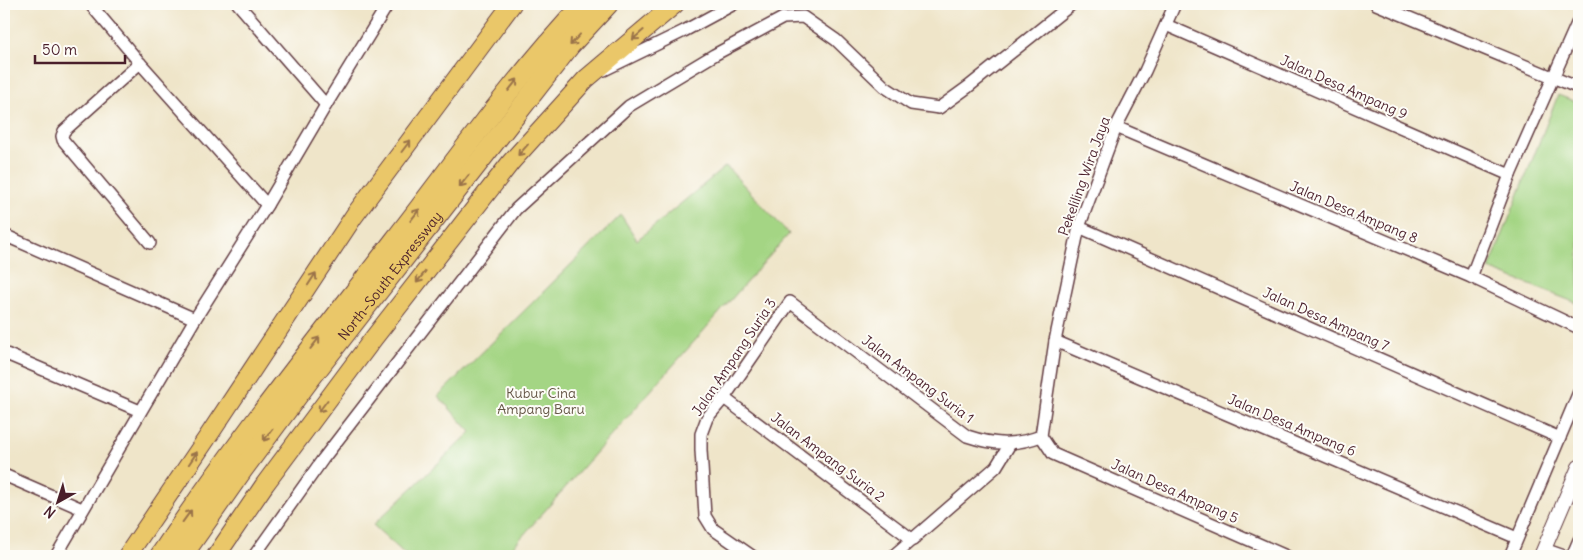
<svg xmlns="http://www.w3.org/2000/svg" width="1583" height="560" viewBox="0 0 1583 560" font-family="Delius,sans-serif">
	<rect width="100%" height="100%" fill="#fdfcf7"/>
	<filter id="ink" filterUnits="userSpaceOnUse"><feTurbulence type="fractalNoise" baseFrequency=".02" numOctaves="2"/><feDisplacementMap in="SourceGraphic" scale="10" xChannelSelector="R" yChannelSelector="G"/><feConvolveMatrix kernelMatrix="1 2 1 2 8 2 1 2 1" color-interpolation-filters="sRGB"/></filter>
	<filter id="wash" filterUnits="userSpaceOnUse"><feTurbulence type="fractalNoise" baseFrequency=".0096" numOctaves="4" result="noise"/><feDisplacementMap in="SourceGraphic" scale="20" xChannelSelector="R" yChannelSelector="G"/><feGaussianBlur stdDeviation="1.12" result="paint"/><feColorMatrix in="noise" values="0 0 0 0 0 0 0 0 0 0 0 0 0 0 0 0 0 1.4 0 .05"/><feComposite in="paint" operator="in"/></filter>
	<g filter="url(#wash)">
		<rect width="100%" height="100%" fill="#efe5c9"/>
		<!-- green -->
		<g fill="#a4d584" stroke="#777a58">
			<polygon points="1558,95 1579,103 1579,304 1489,269"/>
			<polygon points="726,166 789,234 505,556 407,556 373,525 471,432 438,396 621,215 637,240"/>
		</g>
	</g>
	<g filter="url(#ink)">
		<g fill="none" stroke-linecap="round" stroke-linejoin="round">
			<defs>
				<g id="minor">
					<polyline points="90,4 140,63 267,205"/>
					<polyline points="238,4 326,105"/>
					<polyline points="1175,4 1145,71 1116,127 1079,227 1055,341 1041,436 1053,454 1286,556"/>
					<polyline points="1376,4 1579,88"/>
					<polyline points="1166,25 1510,175"/>
					<polyline points="140,63 64,131 62,136 63,140 150,243"/>
					<polyline points="604,70 684,31 734,4"/>
					<polyline points="1116,127 1471,277 1579,328"/>
					<polyline points="1079,227 1560,438"/>
					<polyline points="4,235 195,319"/>
					<polyline points="1471,277 1510,175 1579,19"/>
					<polyline points="1055,341 1517,538"/>
					<polyline points="4,353 140,411"/>
					<polyline points="724,398 913,540"/>
					<polyline points="4,475 82,509"/>
					<polyline points="1544,549 1564,556"/>
					<polyline points="56,556 195,319 267,205 326,105 388,4"/>
					<polyline points="254,556 323,459 516,209 629,106 714,55 783,18 803,17 836,40 885,87 911,104 939,108 968,87 1072,4"/>
					<path d="M752,556L713,529L705,516L701,450V434L707,418L724,398L790,302L967,436C994,445 1014,446 1041,436"/>
					<polyline points="893,556 996,467 1010,444"/>
					<polyline points="1510,556 1579,392"/>
					<polyline points="1572,556 1579,540"/>
				</g>
				<polyline id="tertiary" points="1541,556 1579,467"/>
				<g id="primary">
					<polyline points="127,556 207,438 354,216 512,4"/>
					<polyline points="216,556 265,484 373,339 511,162 586,79 675,4"/>
				</g>
				<g id="motorway">
					<path d="M160,556C232,447 315,344 395,240C457,160 515,77 584,4"/>
					<path id="s1" d="M182,556L243,469L312,376L570,45L608,4"/>
				</g>
			</defs>
			<!-- minor casing -->
			<use href="#minor" stroke="#633d43" stroke-width="14"/>
			<!-- tertiary casing -->
			<use href="#tertiary" stroke="#633d43" stroke-width="16"/>
			<!-- primary casing -->
			<use href="#primary" stroke="#633d43" stroke-width="20"/>
			<!-- motorway casing -->
			<use href="#motorway" stroke="#633d43" stroke-width="22"/>
			<!-- minor -->
			<use href="#minor" stroke="#fff" stroke-width="11"/>
			<!-- tertiary -->
			<use href="#tertiary" stroke="#fff" stroke-width="14"/>
			<!-- primary -->
			<use href="#primary" stroke="#eac769" stroke-width="18"/>
			<!-- motorway -->
			<use href="#motorway" stroke="#eac769" stroke-width="20"/>
		</g>
		<!-- one-way arrows -->
		<defs><path id="oneway-shaft" d="M-6 0H5M1.5-3L5.5 0L1.5 3" fill="none" stroke-width="1.6" stroke-linecap="round" stroke-linejoin="round" transform="scale(1.25)"/></defs>
		<g stroke="#9a734a">
			<use href="#oneway-shaft" transform="translate(638 35) rotate(139)"/>
			<use href="#oneway-shaft" transform="translate(575 40) rotate(132)"/>
			<use href="#oneway-shaft" transform="translate(513 85) rotate(-52)"/>
			<use href="#oneway-shaft" transform="translate(406 146) rotate(-53)"/>
			<use href="#oneway-shaft" transform="translate(523 150) rotate(132)"/>
			<use href="#oneway-shaft" transform="translate(464 181) rotate(128)"/>
			<use href="#oneway-shaft" transform="translate(415 215) rotate(-52)"/>
			<use href="#oneway-shaft" transform="translate(421 277) rotate(128)"/>
			<use href="#oneway-shaft" transform="translate(312 279) rotate(-57)"/>
			<use href="#oneway-shaft" transform="translate(315 343) rotate(-52)"/>
			<use href="#oneway-shaft" transform="translate(323 406) rotate(127)"/>
			<use href="#oneway-shaft" transform="translate(268 435) rotate(127)"/>
			<use href="#oneway-shaft" transform="translate(193 458) rotate(-56)"/>
			<use href="#oneway-shaft" transform="translate(187 516) rotate(-54)"/>
		</g>
	</g>
	<g text-anchor="middle" stroke-width="4" stroke-linejoin="round" paint-order="stroke">
		<!-- street labels -->
		<g font-size="14" fill="#4a1f2b" stroke="#fdfcf7">
			<text transform="translate(1344 87) rotate(24)" y="5">Jalan Desa Ampang 9</text>
			<text transform="translate(1084 176) rotate(-70)" y="5">Pekeliling Wira Jaya</text>
			<text transform="translate(1354 212) rotate(23)" y="5">Jalan Desa Ampang 8</text>
			<text dy="5" stroke="none"><textPath href="#s1" startOffset="349">North–South Expressway</textPath></text>
			<text transform="translate(1326 319) rotate(24)" y="5">Jalan Desa Ampang 7</text>
			<text transform="translate(734 357) rotate(-56)" y="5">Jalan Ampang Suria 3</text>
			<text transform="translate(918 379) rotate(37)" y="5">Jalan Ampang Suria 1</text>
			<text transform="translate(1292 425) rotate(23)" y="5">Jalan Desa Ampang 6</text>
			<text transform="translate(828 457) rotate(37)" y="5">Jalan Ampang Suria 2</text>
			<text transform="translate(1175 491) rotate(24)" y="5">Jalan Desa Ampang 5</text>
		</g>
		<!-- park labels -->
		<g font-size="14" fill="#655646" stroke="#fdfcf7">
			<text x="541" y="398">Kubur Cina<tspan x="541" dy="16">Ampang Baru</tspan></text>
		</g>
	</g>
	<!-- margin -->
	<rect width="1583" height="560" fill="none" stroke="#fdfcf7" stroke-width="20"/>
	<!-- north arrow -->
	<g transform="translate(58 502) rotate(219)" stroke="#fdfcf7" stroke-width="4" paint-order="stroke">
	<path d="M0-4L9 19L0 12L-9 19Z" fill="#4a1f2b"/>
	<text y="-8" font-size="14" font-weight="bold" text-anchor="middle" fill="#4a1f2b">N</text>
	</g>
	<!-- scale -->
	<path d="M35 55v8h90v-8" fill="none" stroke="#4a1f2b" stroke-width="2.5"/>
	<text x="42" y="55" font-size="15" fill="#4a1f2b" stroke="#fdfcf7" stroke-width="4" paint-order="stroke">50 m</text>
</svg>
